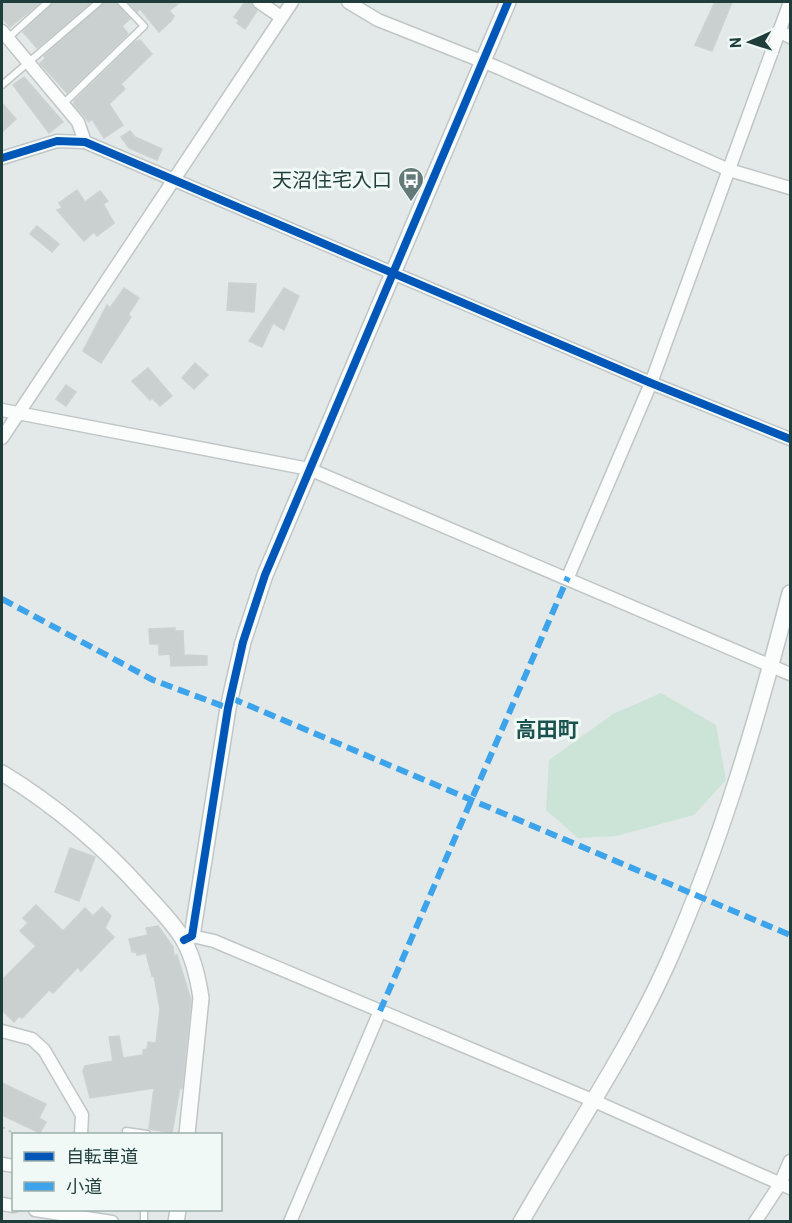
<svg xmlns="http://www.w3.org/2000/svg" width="792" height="1223" viewBox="0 0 792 1223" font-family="Barlow,'Noto Sans JP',sans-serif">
	<rect width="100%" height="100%" fill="#e3e9e8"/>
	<!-- green -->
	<polygon fill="#cbe4d7" points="661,693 716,725 726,780 694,815 616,836 578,838 546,810 549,760 613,714"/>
	<!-- building -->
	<g fill="#cad0cf" stroke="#cbd2d1" stroke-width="1.5">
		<polygon points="2,2 41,2 10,27 2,18"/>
		<polygon points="53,2 92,2 37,48 23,32"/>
		<polygon points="104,2 116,2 130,19 122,26 128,34 67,93 40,63 45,59 44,56"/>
		<polygon points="128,2 180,2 169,11 174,16 171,21 159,32 140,9 137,12"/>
		<polygon points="245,2 251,2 257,11 245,29 237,23 239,20 234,17"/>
		<polygon points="715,2 732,2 712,51 695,45"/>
		<polygon points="140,40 152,54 121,84 125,89 109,104 123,125 104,138 92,119 89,122 74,104 74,101 135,42"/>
		<polygon points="24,77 63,122 49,133 13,85"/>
		<polygon points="2,103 16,119 2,132"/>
		<polygon points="130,131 135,137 162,149 157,160 129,148 121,137"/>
		<polygon points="77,190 85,202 100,191 108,201 103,204 114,223 97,236 94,232 84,241 57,210 62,208 59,203"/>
		<polygon points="37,226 59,244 52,252 30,234"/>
		<polygon points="229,283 256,284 254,312 227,310"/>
		<polygon points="124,288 139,298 128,315 131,317 101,363 83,351 107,305 110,308"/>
		<polygon points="284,288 299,296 284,330 273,323 262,347 249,341"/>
		<polygon points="195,363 208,375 194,389 182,378"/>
		<polygon points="148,368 172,396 160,406 152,398 150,400 132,381"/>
		<polygon points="66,385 76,392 66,406 56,399"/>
		<polygon points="175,628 175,631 183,631 184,655 207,656 207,665 171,666 170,654 159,655 159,644 150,644 149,629"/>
		<polygon points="70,848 95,857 79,901 55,892"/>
		<polygon points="36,905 63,931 85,908 93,916 102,907 111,916 105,928 114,937 81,971 78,967 53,993 49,990 22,1018 19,1016 14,1022 2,1010 2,980 36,946 20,931 28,923 23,918"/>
		<polygon points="158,926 173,947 174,956 177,955 191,1000 182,1088 180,1087 172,1133 149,1129 154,1088 90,1098 83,1071 85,1066 113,1061 109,1037 119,1036 123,1058 143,1055 143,1050 147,1049 148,1042 156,1043 160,1009 154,976 152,976 146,953 137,955 136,952 132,952 129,939 148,935 146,928"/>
		<polygon points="2,1083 46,1104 39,1118 46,1122 40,1133 2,1115"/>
	</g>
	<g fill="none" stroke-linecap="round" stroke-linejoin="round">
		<defs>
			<g id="service">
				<polyline points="8,38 48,2"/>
				<polyline points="2,85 99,2"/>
				<polyline points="63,104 144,26 121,2"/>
				<polyline points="126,1131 147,1134"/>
				<polyline points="144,1222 144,1210"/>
			</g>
			<g id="minor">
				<polyline points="259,2 281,17"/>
				<polyline points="348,2 378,20 499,68 729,170 790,188"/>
				<polyline points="2,31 78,122 85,142"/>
				<polyline points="779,31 790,37"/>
				<polyline points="2,158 57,141 85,142 651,383 790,439"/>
				<polyline points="2,410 309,469 790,674"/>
				<polyline points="2,438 292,2"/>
				<polyline points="568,577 651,383 790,2"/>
				<polyline points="192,936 214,941 592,1100 790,1188"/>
				<polyline points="2,1031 32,1039 44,1050 82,1115 81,1134"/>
				<polyline points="2,1164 14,1166"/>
				<polyline points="2,1204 14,1206"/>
				<polyline points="35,1210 112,1222"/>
				<polyline points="290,1222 380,1011"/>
				<polyline points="755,1222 780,1184 790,1161"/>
			</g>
			<g id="tertiary">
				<path d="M2,773C56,806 100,843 143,891C157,907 174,923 184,941C194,959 198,978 201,998L187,1134"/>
				<polyline points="184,940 192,936 228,708 243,642 265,575 508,2"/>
				<polyline points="176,1222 178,1210"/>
				<path d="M521,1222C570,1136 629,1050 669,960C721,843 758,717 790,593"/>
			</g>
		</defs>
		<!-- service casing -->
		<use href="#service" stroke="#c0c6c5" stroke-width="9"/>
		<!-- minor casing -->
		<use href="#minor" stroke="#c0c6c5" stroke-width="15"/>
		<!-- tertiary casing -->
		<use href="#tertiary" stroke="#c0c6c5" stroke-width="18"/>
		<!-- path -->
		<polyline stroke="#c0cac7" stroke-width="2" stroke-dasharray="3 4.5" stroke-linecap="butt" points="2,1127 15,1134"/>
		<!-- service -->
		<use href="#service" stroke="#fbfcfc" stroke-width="6"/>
		<!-- minor -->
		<use href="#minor" stroke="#fbfcfc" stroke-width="12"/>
		<!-- tertiary -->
		<use href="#tertiary" stroke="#fbfcfc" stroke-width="15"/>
		<!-- quiet -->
		<g stroke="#3da4ec" stroke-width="6" stroke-dasharray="12 6" stroke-linecap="butt">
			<polyline points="2,599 153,680 228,708"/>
			<polyline points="231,698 790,935"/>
			<polyline points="380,1011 568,577"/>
		</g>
		<defs>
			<g id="cycleway">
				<polyline points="2,158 57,141 85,142 651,383 790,439"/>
				<polyline points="184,940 192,936 228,708 243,642 265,575 508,2"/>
			</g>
		</defs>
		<!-- cycleway casing -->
		<use href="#cycleway" stroke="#f1f9f6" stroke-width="11"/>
		<!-- cycleway -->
		<use href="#cycleway" stroke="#0057b8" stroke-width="8"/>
	</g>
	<!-- icons -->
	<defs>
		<symbol id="bus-pin" viewBox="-11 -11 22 30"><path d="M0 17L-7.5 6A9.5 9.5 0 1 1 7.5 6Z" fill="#647a78" stroke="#f1f9f6"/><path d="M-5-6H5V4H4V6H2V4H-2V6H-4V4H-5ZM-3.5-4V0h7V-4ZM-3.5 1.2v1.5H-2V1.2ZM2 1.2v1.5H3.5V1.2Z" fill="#fff"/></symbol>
	</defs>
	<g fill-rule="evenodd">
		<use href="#bus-pin" x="396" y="165" width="30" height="40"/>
	</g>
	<g text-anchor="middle" stroke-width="6" stroke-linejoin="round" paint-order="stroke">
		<!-- poi labels -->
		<g font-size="20" fill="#1f3e3b" stroke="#f1f9f6" text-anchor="end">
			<text x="392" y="187">天沼住宅入口</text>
		</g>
		<!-- neighbourhood labels -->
		<g font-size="21" font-weight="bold" fill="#19524e" stroke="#f1f9f6">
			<text x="547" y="737">高田町</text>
		</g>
	</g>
	<!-- border -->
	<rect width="792" height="1223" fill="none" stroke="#1f3e3b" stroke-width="6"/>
	<!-- legend -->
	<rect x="12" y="1133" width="210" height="78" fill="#f1f9f6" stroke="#9daeab" stroke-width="1.5"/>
	<rect x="24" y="1152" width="30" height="9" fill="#0057b8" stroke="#9daeab" stroke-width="1.5"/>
	<text x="66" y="1163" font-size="18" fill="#1f3e3b">自転車道</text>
	<rect x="24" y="1182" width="30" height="9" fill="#3da4ec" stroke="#9daeab" stroke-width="1.5"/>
	<text x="66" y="1193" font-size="18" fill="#1f3e3b">小道</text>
	<!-- north arrow -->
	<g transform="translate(750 42) rotate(267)" stroke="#f1f9f6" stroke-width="4.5" paint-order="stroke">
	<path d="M0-4.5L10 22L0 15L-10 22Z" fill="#1f3e3b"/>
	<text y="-9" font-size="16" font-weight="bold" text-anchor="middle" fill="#1f3e3b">N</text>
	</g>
</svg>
